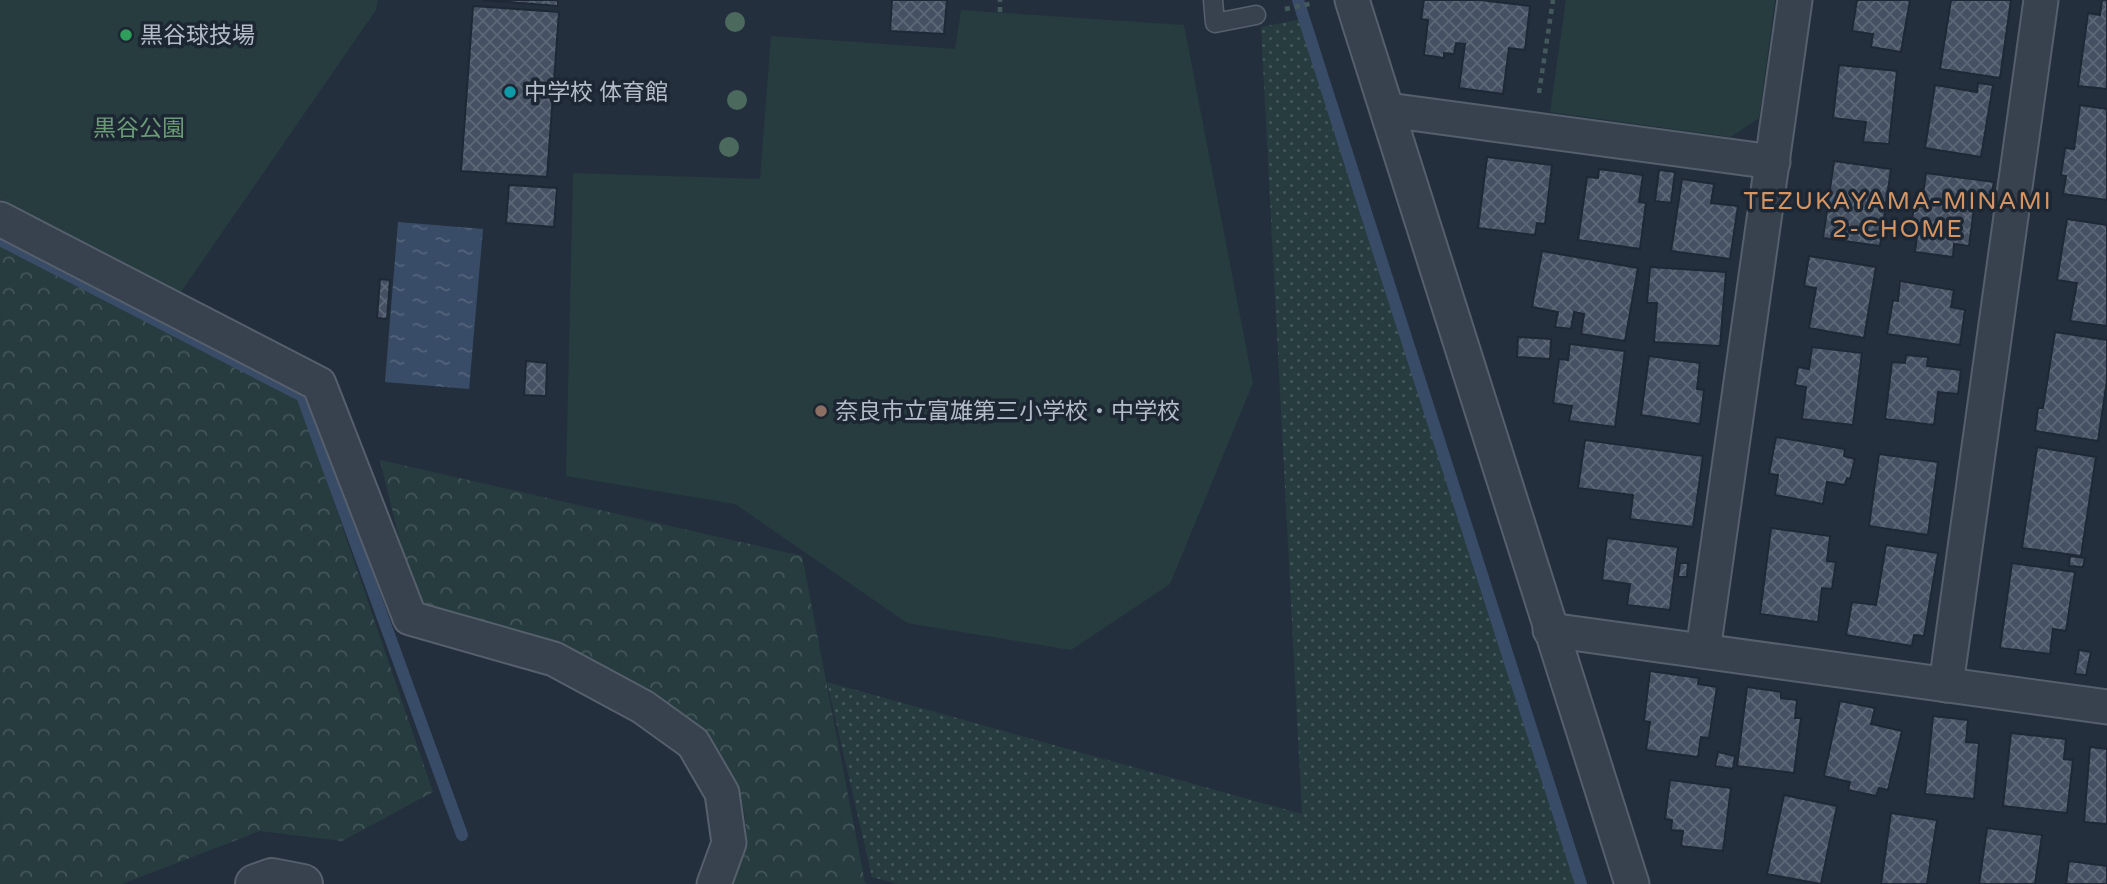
<svg xmlns="http://www.w3.org/2000/svg" width="2107" height="884" viewBox="0 0 2107 884" font-family="'Varela Round','Noto Sans JP',sans-serif">
	<defs>
		<pattern id="grass-dots" width="8" height="8" patternUnits="userSpaceOnUse" patternTransform="scale(1.75)"><rect width="8" height="8" fill="#263c3f"/><path d="M2 2h.1M6 6h.1" fill="none" stroke="#435659" stroke-width="1.8" stroke-linecap="round"/></pattern>
		<pattern id="forest-crowns" width="20" height="18" patternUnits="userSpaceOnUse" patternTransform="scale(1.75)"><rect width="20" height="18" fill="#263c3f"/><path d="M2 6a3 3 0 1 1 6 0M12 15a3 3 0 1 1 6 0" fill="none" stroke="#435659"/></pattern>
		<pattern id="water-ripples" width="26" height="14" patternUnits="userSpaceOnUse" patternTransform="scale(1.75)"><rect width="26" height="14" fill="#394c67"/><path d="M2 4q2-2 4 0t4 0M15 11q2-2 4 0t4 0" fill="none" stroke="#53647b"/></pattern>
		<pattern id="building-cross-hatch" width="8" height="8" patternUnits="userSpaceOnUse" patternTransform="scale(1.75)"><rect width="8" height="8" fill="#455162"/><path d="M0 0l8 8M0 8l8-8" fill="none" stroke="#5d6877"/></pattern>
	</defs>
	<rect width="100%" height="100%" fill="#242f3e"/>
	<!-- grass -->
	<polygon fill="url(#grass-dots)" points="1302,19 1578,884 898,884 872,877 827,682 1302,814 1261,27"/>
	<!-- forest -->
	<g fill="url(#forest-crowns)">
		<polygon points="0,246 299,400 433,792 342,841 260,831 122,884 0,884"/>
		<path d="M380,460L802,556L865,883L868,884H733C740,862 749,834 744,811C713,678 532,639 421,605L411,587Z"/>
	</g>
	<!-- park -->
	<g fill="#263c3f">
		<polygon points="0,0 378,0 376,10 181,292 0,199"/>
		<polygon points="1566,0 1775,0 1759,118 1731,137 1550,112"/>
		<polygon points="961,10 1184,25 1253,383 1170,584 1071,650 907,623 735,504 566,476 573,173 760,179 771,36 955,49"/>
	</g>
	<!-- water -->
	<polygon fill="url(#water-ripples)" points="398,222 483,229 469,389 385,382"/>
	<g fill="none" stroke-linecap="round" stroke-linejoin="round">
		<!-- stream -->
		<g stroke="#394c67" stroke-width="12">
			<polyline points="1298,0 1581,884"/>
			<polyline points="0,240 302,396 462,835"/>
		</g>
	</g>
	<!-- building -->
	<g fill="url(#building-cross-hatch)" stroke="#1f2835" stroke-width="2">
		<polygon points="482,0 558,0 558,6"/>
		<polygon points="892,0 947,0 944,34 890,31"/>
		<polygon points="1424,0 1480,0 1530,6 1525,50 1509,48 1503,94 1459,88 1465,44 1456,43 1454,54 1444,53 1444,58 1424,55 1428,20 1421,19"/>
		<polygon points="1857,0 1910,0 1901,52 1871,47 1873,34 1852,31"/>
		<polygon points="1951,0 2011,0 2000,78 1940,69"/>
		<polygon points="2102,0 2107,0 2107,89 2078,86 2088,13 2100,15"/>
		<polygon points="473,6 559,12 547,177 461,171"/>
		<polygon points="1839,65 1897,71 1889,144 1863,142 1866,122 1833,118"/>
		<polygon points="1978,83 1993,85 1981,157 1925,148 1935,85 1977,92"/>
		<polygon points="2080,105 2107,109 2107,200 2063,194 2066,176 2061,175 2065,148 2074,149"/>
		<polygon points="1487,157 1552,165 1545,224 1537,223 1535,235 1478,228"/>
		<polygon points="1834,161 1891,169 1880,246 1823,238"/>
		<polygon points="1599,169 1643,175 1639,202 1646,203 1640,249 1578,240 1587,177 1598,178"/>
		<polygon points="1659,170 1675,172 1671,203 1655,201"/>
		<polygon points="1926,173 1994,182 1991,196 1976,194 1969,246 1954,244 1953,257 1915,252 1918,228 1911,227 1916,193 1923,194"/>
		<polygon points="1682,179 1714,184 1711,203 1738,206 1730,259 1671,251"/>
		<polygon points="509,185 557,188 554,227 506,223"/>
		<polygon points="2067,219 2107,225 2107,326 2070,321 2077,283 2057,280"/>
		<polygon points="1542,251 1638,268 1625,341 1581,334 1584,314 1574,312 1571,329 1555,327 1558,312 1532,307"/>
		<polygon points="1809,256 1876,267 1864,338 1809,328 1816,288 1804,286"/>
		<polygon points="1650,267 1726,272 1720,346 1654,342 1657,303 1647,303"/>
		<polygon points="380,279 390,280 387,319 377,318"/>
		<polygon points="1900,281 1954,290 1951,307 1965,310 1960,345 1887,334 1893,300 1898,301"/>
		<polygon points="2055,332 2107,340 2107,380 2098,441 2035,431 2038,408 2043,408"/>
		<polygon points="1518,337 1551,339 1550,359 1517,357"/>
		<polygon points="1570,344 1625,351 1615,427 1569,421 1572,406 1553,403 1559,359 1568,360"/>
		<polygon points="1812,347 1862,353 1853,425 1802,419 1806,387 1795,385 1798,367 1809,369"/>
		<polygon points="1906,355 1928,357 1927,366 1961,370 1958,394 1938,392 1934,425 1885,419 1892,362 1905,363"/>
		<polygon points="1649,356 1700,363 1697,389 1704,390 1700,424 1641,415"/>
		<polygon points="526,361 547,363 546,396 524,395"/>
		<polygon points="1776,437 1845,449 1844,456 1855,459 1850,479 1847,478 1845,485 1827,482 1823,504 1775,495 1778,475 1769,474"/>
		<polygon points="1585,440 1703,456 1693,527 1630,519 1633,495 1578,488"/>
		<polygon points="2037,447 2096,457 2081,556 2022,548"/>
		<polygon points="1879,454 1938,462 1928,535 1869,526"/>
		<polygon points="1771,528 1830,536 1827,561 1836,562 1832,589 1822,588 1818,622 1760,614"/>
		<polygon points="1607,538 1678,547 1670,610 1627,605 1630,584 1602,580"/>
		<polygon points="1886,545 1938,553 1924,636 1914,635 1912,646 1846,635 1852,602 1876,605"/>
		<polygon points="2070,556 2085,558 2083,567 2069,566"/>
		<polygon points="1680,563 1688,563 1687,577 1678,577"/>
		<polygon points="2012,563 2075,572 2066,631 2053,629 2050,654 2000,648"/>
		<polygon points="2079,650 2091,652 2086,675 2075,674"/>
		<polygon points="1650,671 1699,678 1698,684 1717,687 1709,738 1701,737 1698,757 1646,750 1650,722 1644,721"/>
		<polygon points="1747,687 1781,692 1781,698 1797,700 1795,718 1801,718 1794,773 1737,766"/>
		<polygon points="1840,701 1875,708 1871,724 1902,731 1888,790 1879,788 1876,796 1848,790 1850,782 1824,776"/>
		<polygon points="1933,716 1968,720 1966,742 1979,743 1974,799 1925,794"/>
		<polygon points="2011,733 2066,739 2064,759 2073,760 2067,813 2003,806"/>
		<polygon points="2090,747 2107,749 2107,824 2084,822"/>
		<polygon points="1718,752 1735,756 1733,769 1715,766"/>
		<polygon points="1670,780 1731,788 1723,851 1681,846 1683,831 1671,830 1672,820 1665,819"/>
		<polygon points="1784,795 1837,806 1821,884 1767,874"/>
		<polygon points="1891,813 1937,820 1927,884 1881,884"/>
		<polygon points="1987,828 2042,835 2035,884 1979,884"/>
		<polygon points="2069,861 2107,866 2107,884 2066,884"/>
	</g>
	<g fill="none" stroke-linecap="round" stroke-linejoin="round">
		<defs>
			<polyline id="service" points="1213,0 1215,23 1256,15"/>
			<g id="minor">
				<polyline points="1352,0 1632,884"/>
				<polyline points="1388,110 1773,162"/>
				<polyline points="0,219 319,384 410,618 554,659 643,707 693,743 722,793 729,843 714,884"/>
				<polyline points="1550,630 2107,707"/>
				<polyline points="1703,651 1795,0"/>
				<polyline points="1946,685 2041,0"/>
			</g>
			<polyline id="tertiary" points="255,884 272,878 303,884"/>
		</defs>
		<!-- service casing -->
		<use href="#service" stroke="#565f6c" stroke-width="21"/>
		<!-- minor casing -->
		<use href="#minor" stroke="#565f6c" stroke-width="37"/>
		<!-- tertiary casing -->
		<use href="#tertiary" stroke="#565f6c" stroke-width="42"/>
		<!-- path -->
		<g stroke="#44595c" stroke-width="4.5" stroke-dasharray="5 5" stroke-linecap="butt">
			<polyline points="1285,9 1314,3"/>
			<polyline points="1000,12 1000,0"/>
			<polyline points="1539,93 1553,0"/>
		</g>
		<!-- service -->
		<use href="#service" stroke="#38414e" stroke-width="18"/>
		<!-- minor -->
		<use href="#minor" stroke="#38414e" stroke-width="33"/>
		<!-- tertiary -->
		<use href="#tertiary" stroke="#38414e" stroke-width="38"/>
	</g>
	<!-- trees -->
	<g fill="#4b6a5d">
		<circle cx="735" cy="22" r="10"/>
		<circle cx="737" cy="100" r="10"/>
		<circle cx="729" cy="147" r="10"/>
	</g>
	<!-- markers -->
	<circle fill="#2e9e5b" stroke="#1d2633" stroke-width="2.5" cx="126" cy="35" r="7"/>
	<circle fill="#0f9aa8" stroke="#1d2633" stroke-width="2.5" cx="510" cy="92" r="7"/>
	<circle fill="#8d6e63" stroke="#1d2633" stroke-width="2.5" cx="821" cy="411" r="7"/>
	<g text-anchor="middle" stroke-width="7" stroke-linejoin="round" paint-order="stroke">
		<!-- poi labels -->
		<g font-size="23" fill="#b4bcc9" stroke="#1d2633" text-anchor="start">
			<text x="140" y="43">黒谷球技場</text>
			<text x="524" y="100">中学校 体育館</text>
			<text x="835" y="419">奈良市立富雄第三小学校・中学校</text>
		</g>
		<!-- park labels -->
		<g font-size="23" fill="#6b9a76" stroke="#1d2633">
			<text x="139" y="136">黒谷公園</text>
		</g>
		<!-- neighbourhood labels -->
		<g font-size="24" letter-spacing="2" fill="#d59563" stroke="#1d2633">
			<text x="1898" y="209">TEZUKAYAMA-MINAMI<tspan x="1898" dy="28">2-CHOME</tspan></text>
		</g>
	</g>
</svg>
